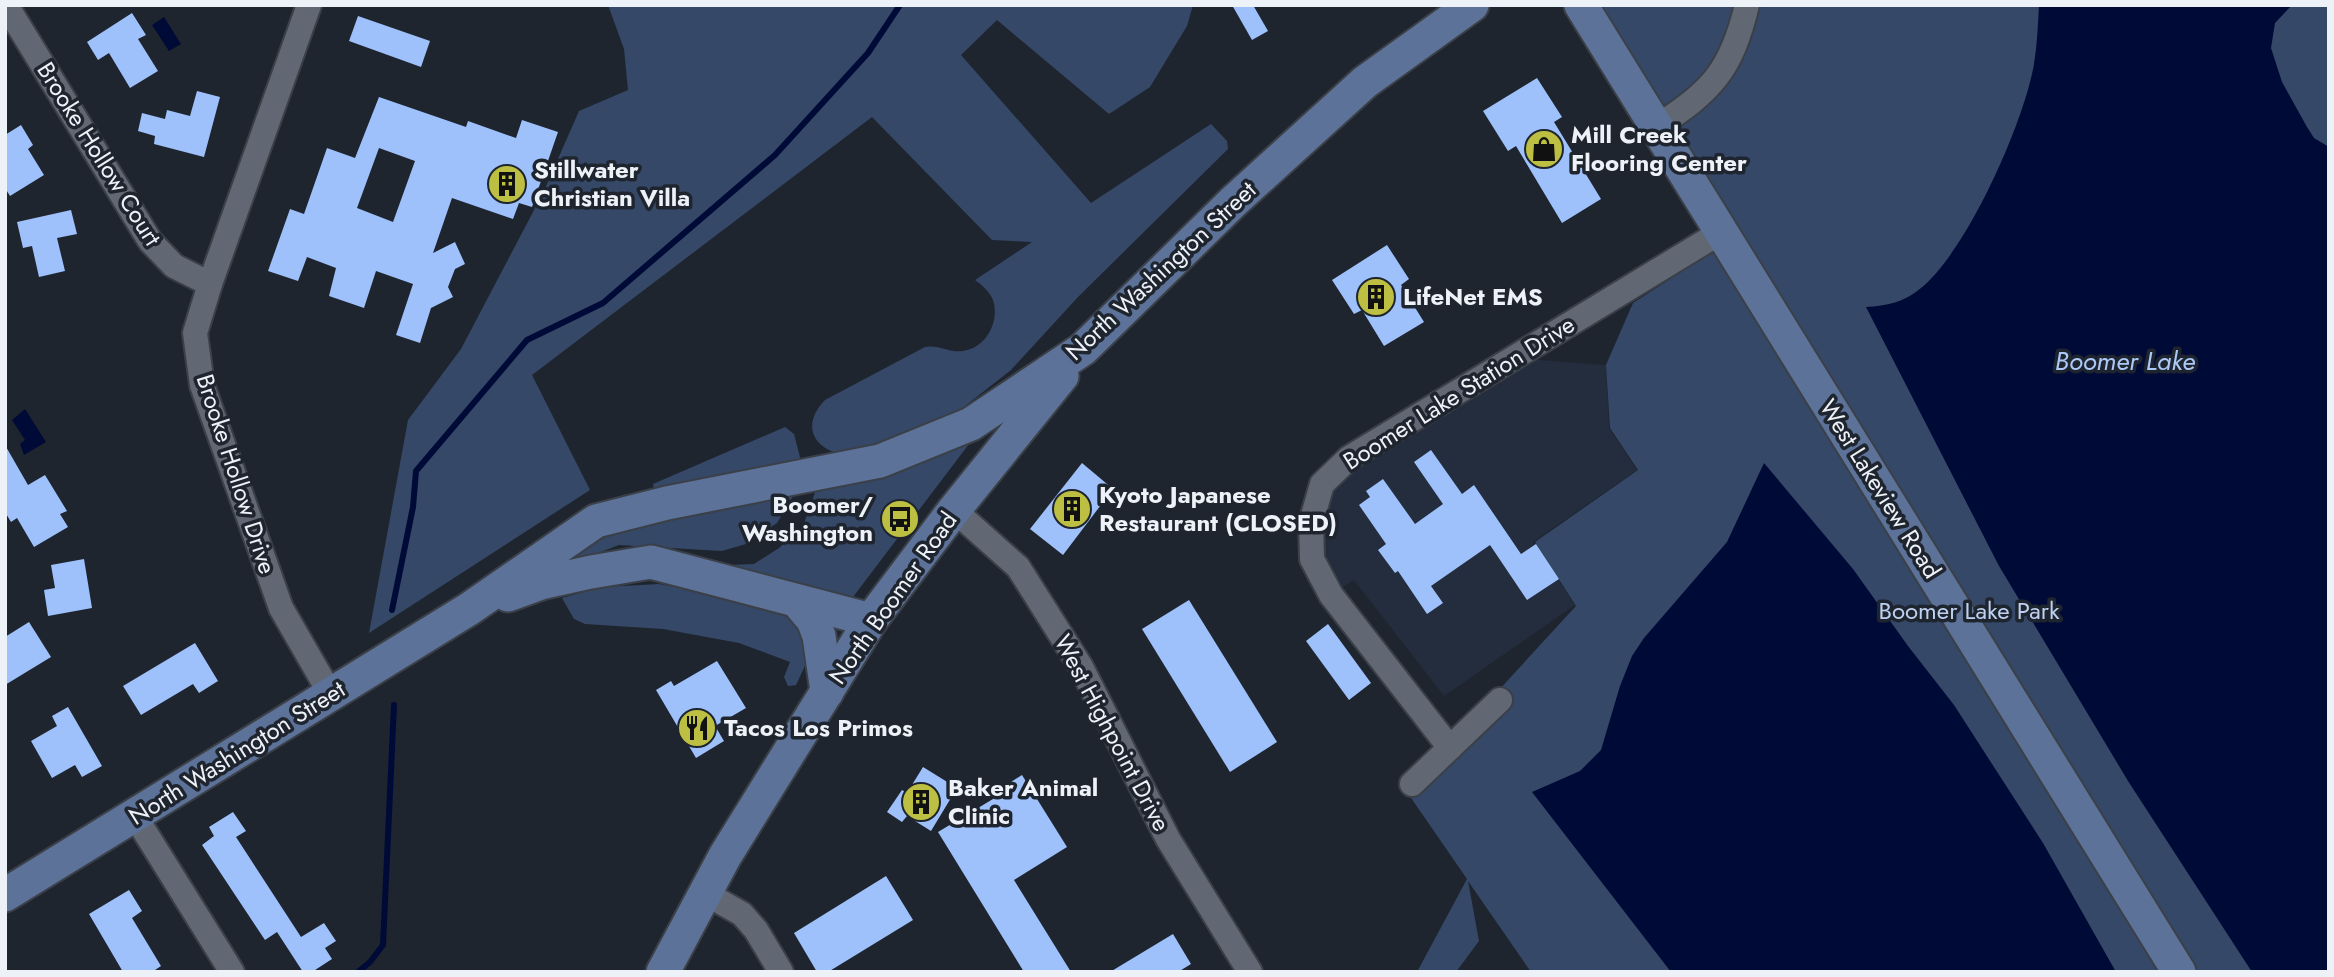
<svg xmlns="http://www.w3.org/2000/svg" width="2334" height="977" viewBox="0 0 2334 977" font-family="Jost,sans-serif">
	<rect width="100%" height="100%" fill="#1f252f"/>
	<!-- built -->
	<polygon fill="#242d3d" points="1525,359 1606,365 1609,428 1637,470 1533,542 1575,605 1444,696 1354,580 1343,587 1327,557 1323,543 1321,517 1328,496 1345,470"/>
	<!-- green -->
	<g fill="#354868">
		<path d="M608,5H1193L1187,26L1150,87L1109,114L997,20L961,55L1091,203L1211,124L1227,141L1228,149L1078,297L1011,370L955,414L846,455C814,450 800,426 825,400L925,347C938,344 949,353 963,351C986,348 1000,322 993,300C990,292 981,284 975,280L1032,242L992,240L872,117L532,375L590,490L369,633L408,420L461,349L543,193L579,111L628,90L624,49Z"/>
		<polygon points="1583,5 2329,5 2329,972 1531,972 1468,881 1479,941 1456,972 1417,972 1467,879 1409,795 1463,729 1576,606 1535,542 1638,470 1610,428 1606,365 1633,303 1729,241"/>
		<polygon points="785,427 794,434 801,461 671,486 654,488 653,484"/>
		<polygon points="962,440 969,444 853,597 730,572 730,565 754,564 779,548 803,526 817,487"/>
		<polygon points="792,492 792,498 777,523 746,544 722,551 619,545 551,571 544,563 625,523"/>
		<polygon points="659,584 759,602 791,615 807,636 811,653 796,685 788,686 784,677 790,662 739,643 663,629 585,624 574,619 562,598 603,587"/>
	</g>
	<!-- water -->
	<g fill="#000a37">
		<path d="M2039,5H2292L2275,23L2271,48L2282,82L2307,127L2314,138L2329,147V972H2252L2128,781L1999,566L1866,307C1886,306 1905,302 1921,288C1967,251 2024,123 2034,64C2037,45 2038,25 2039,5Z"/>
		<polygon points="164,17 181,44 169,51 152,25"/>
		<polygon points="25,409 46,442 24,455 20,444 25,440 12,420"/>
		<polygon points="1764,463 1853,569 1908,646 1954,705 2043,843 2116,972 1671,972 1532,792 1580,771 1601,750 1620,686 1632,656 1644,638 1727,542"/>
	</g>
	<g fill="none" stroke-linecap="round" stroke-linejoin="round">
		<!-- stream -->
		<g stroke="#000a37" stroke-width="6">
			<polyline points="392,610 413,507 416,471 527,340 603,303 775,155 868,53 900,5"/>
			<polyline points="358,972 370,962 383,945 394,705"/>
		</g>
	</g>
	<!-- building -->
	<g fill="#9ec1fc" fill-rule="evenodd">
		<polygon points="1232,5 1253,5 1268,31 1252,40"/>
		<polygon points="132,13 146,35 138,39 158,71 130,88 109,53 98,60 87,42"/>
		<polygon points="358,16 430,41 421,67 349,41"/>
		<polygon points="1537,78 1562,117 1554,122 1601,199 1562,223 1516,146 1508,151 1483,111"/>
		<polygon points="197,91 220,97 204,157 154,144 155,136 138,131 142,113 165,119 167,110 190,116"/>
		<path d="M379,97L466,127L468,121L516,138L522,120L558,132L532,207L519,203L513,219L452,198L433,253L455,242L465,264L455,269L448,287L453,297L431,308L420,343L396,335L413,284L376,271L364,308L329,296L336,268L307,257L298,281L268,271L290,209L304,214L327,148L355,158ZM379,148L415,161L393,222L357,208Z"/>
		<polygon points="21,125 33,145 28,149 44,175 10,196 5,188 5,135"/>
		<polygon points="71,210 77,234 57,238 65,271 39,277 32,246 23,248 17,222"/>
		<polygon points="1387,245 1409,279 1401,285 1424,322 1384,346 1362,310 1354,314 1332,280"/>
		<polygon points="5,445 28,485 45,475 67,511 60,514 68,527 34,547 17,518 11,522 5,512"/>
		<polygon points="1431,450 1462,494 1474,485 1521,554 1536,544 1559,579 1527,600 1490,545 1431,586 1443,603 1427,614 1398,571 1395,573 1378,550 1386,544 1359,505 1370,497 1366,491 1383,479 1415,524 1443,504 1414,462"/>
		<polygon points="1082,463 1113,489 1063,555 1030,529"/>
		<polygon points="84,559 92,608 48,616 44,590 55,588 51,565"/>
		<polygon points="1189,600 1277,742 1230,772 1142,629"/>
		<polygon points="29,622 51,657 5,685 5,637"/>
		<polygon points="1328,624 1371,683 1349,700 1306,641"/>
		<polygon points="195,643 218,681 199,693 193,684 141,715 123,686"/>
		<polygon points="717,661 746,708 715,726 724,741 696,758 656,690 671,681 674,686"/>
		<polygon points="68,707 102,766 82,777 75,765 52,778 31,741 57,726 52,716"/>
		<polygon points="923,767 957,788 931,831 907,816 902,822 887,812 902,790 907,793"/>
		<polygon points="1022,775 1067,847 1014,880 1071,972 1024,972 938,832 993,799 990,795"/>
		<polygon points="233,812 246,831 236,837 301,937 324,923 336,941 325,948 332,959 312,972 303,972 277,932 265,940 202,845 214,836 209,827"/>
		<polygon points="886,876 913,920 828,972 817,972 794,933"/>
		<polygon points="129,890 142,911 132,918 161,966 152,972 123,972 89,914"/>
		<polygon points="1173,934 1191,964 1178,972 1110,972"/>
	</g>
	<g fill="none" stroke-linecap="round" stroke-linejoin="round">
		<defs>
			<g id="street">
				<polyline points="6,5 150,241 174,266 210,284"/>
				<polyline points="309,5 210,284 195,333 202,385 281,608 331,695"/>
				<path d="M1656,127C1712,91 1731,71 1747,5"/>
				<polyline points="954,510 1018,567 1081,667 1168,839 1250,972"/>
				<polyline points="1450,748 1331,595 1312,559 1311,523 1322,484 1349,458 1721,232"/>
				<polyline points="1412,784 1500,700"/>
				<polyline points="135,816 232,972"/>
				<polyline points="705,893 742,914 756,930 781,972"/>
			</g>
			<g id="secondary">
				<polyline points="1581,5 2179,972"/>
				<polyline points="508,595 541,583 591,572 651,562 871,620"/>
				<polyline points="797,601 813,620 819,636 827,692"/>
				<polyline points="5,895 469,609 596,521 667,503 880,461 971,424 1083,349 1233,202 1365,82 1472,5"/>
				<polyline points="663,972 725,856 871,620 954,510 1062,376"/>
			</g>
		</defs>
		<!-- street casing -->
		<use href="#street" stroke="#3b4048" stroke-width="28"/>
		<!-- secondary casing -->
		<use href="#secondary" stroke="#3b4048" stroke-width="37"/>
		<!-- street -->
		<use href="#street" stroke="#616874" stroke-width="24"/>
		<!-- secondary -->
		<use href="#secondary" stroke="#5c7298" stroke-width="33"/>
	</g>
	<!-- icons -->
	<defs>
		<symbol id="shop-disc" viewBox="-11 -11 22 22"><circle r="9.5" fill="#bdbf43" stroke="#1f252f"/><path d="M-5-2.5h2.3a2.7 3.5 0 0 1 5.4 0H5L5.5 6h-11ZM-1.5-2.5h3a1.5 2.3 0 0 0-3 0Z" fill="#111"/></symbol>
		<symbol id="building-disc" viewBox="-11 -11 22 22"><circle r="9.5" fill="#bdbf43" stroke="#1f252f"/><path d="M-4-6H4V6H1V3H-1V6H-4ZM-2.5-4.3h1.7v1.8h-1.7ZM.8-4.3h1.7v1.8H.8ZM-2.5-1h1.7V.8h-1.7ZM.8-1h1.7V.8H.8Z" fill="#111"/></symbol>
		<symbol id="bus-disc" viewBox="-11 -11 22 22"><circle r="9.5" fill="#bdbf43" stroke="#1f252f"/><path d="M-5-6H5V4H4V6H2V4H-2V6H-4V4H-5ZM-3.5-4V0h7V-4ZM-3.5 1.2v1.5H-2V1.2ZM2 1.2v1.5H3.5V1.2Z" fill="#111"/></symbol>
		<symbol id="restaurant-disc" viewBox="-11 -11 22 22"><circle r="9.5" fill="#bdbf43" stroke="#1f252f"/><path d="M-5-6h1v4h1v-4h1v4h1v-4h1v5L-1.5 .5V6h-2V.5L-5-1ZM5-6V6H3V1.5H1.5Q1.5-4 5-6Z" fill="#111"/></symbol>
	</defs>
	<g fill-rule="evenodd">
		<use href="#shop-disc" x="1522" y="127" width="44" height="44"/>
		<use href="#building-disc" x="485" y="162" width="44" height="44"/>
		<use href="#building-disc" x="1354" y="275" width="44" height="44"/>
		<use href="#building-disc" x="1050" y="487" width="44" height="44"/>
		<use href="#bus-disc" x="878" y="497" width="44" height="44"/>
		<use href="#restaurant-disc" x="675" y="706" width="44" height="44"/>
		<use href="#building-disc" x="899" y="780" width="44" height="44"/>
	</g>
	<g text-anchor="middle" stroke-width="7" stroke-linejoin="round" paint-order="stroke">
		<!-- poi labels -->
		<g font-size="24" font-weight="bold" fill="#edf1f8" stroke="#1f252f" text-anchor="start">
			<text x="1571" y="143">Mill Creek<tspan x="1571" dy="28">Flooring Center</tspan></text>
			<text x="534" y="178">Stillwater<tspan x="534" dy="28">Christian Villa</tspan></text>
			<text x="1403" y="305">LifeNet EMS</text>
			<text x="1099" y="503">Kyoto Japanese<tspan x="1099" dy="28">Restaurant (CLOSED)</tspan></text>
			<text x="873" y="513" text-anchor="end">Boomer/<tspan x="873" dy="28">Washington</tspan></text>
			<text x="724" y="736">Tacos Los Primos</text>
			<text x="948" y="796">Baker Animal<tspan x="948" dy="28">Clinic</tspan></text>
		</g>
		<!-- street labels -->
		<g font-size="24" fill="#edf1f8" stroke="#1f252f">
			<text transform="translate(99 154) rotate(58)" y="8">Brooke Hollow Court</text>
			<text transform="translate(1161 271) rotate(-43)" y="8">North Washington Street</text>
			<text transform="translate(1459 393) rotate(-32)" y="8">Boomer Lake Station Drive</text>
			<text transform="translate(236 474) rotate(72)" y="8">Brooke Hollow Drive</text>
			<text transform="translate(1880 489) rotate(58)" y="8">West Lakeview Road</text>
			<text transform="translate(893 598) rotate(-55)" y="8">North Boomer Road</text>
			<text transform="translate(1112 733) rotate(62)" y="8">West Highpoint Drive</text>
			<text transform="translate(237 753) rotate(-32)" y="8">North Washington Street</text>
		</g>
		<!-- park labels -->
		<g font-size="24" fill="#bed1f0" stroke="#1f252f">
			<text x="1969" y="619">Boomer Lake Park</text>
		</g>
		<!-- water labels -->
		<g font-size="26" font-style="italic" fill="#acc8f7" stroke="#1f252f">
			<text x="2125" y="370">Boomer Lake</text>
		</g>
	</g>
	<!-- border -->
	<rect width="2334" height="977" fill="none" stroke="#edf1f8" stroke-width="14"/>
</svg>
